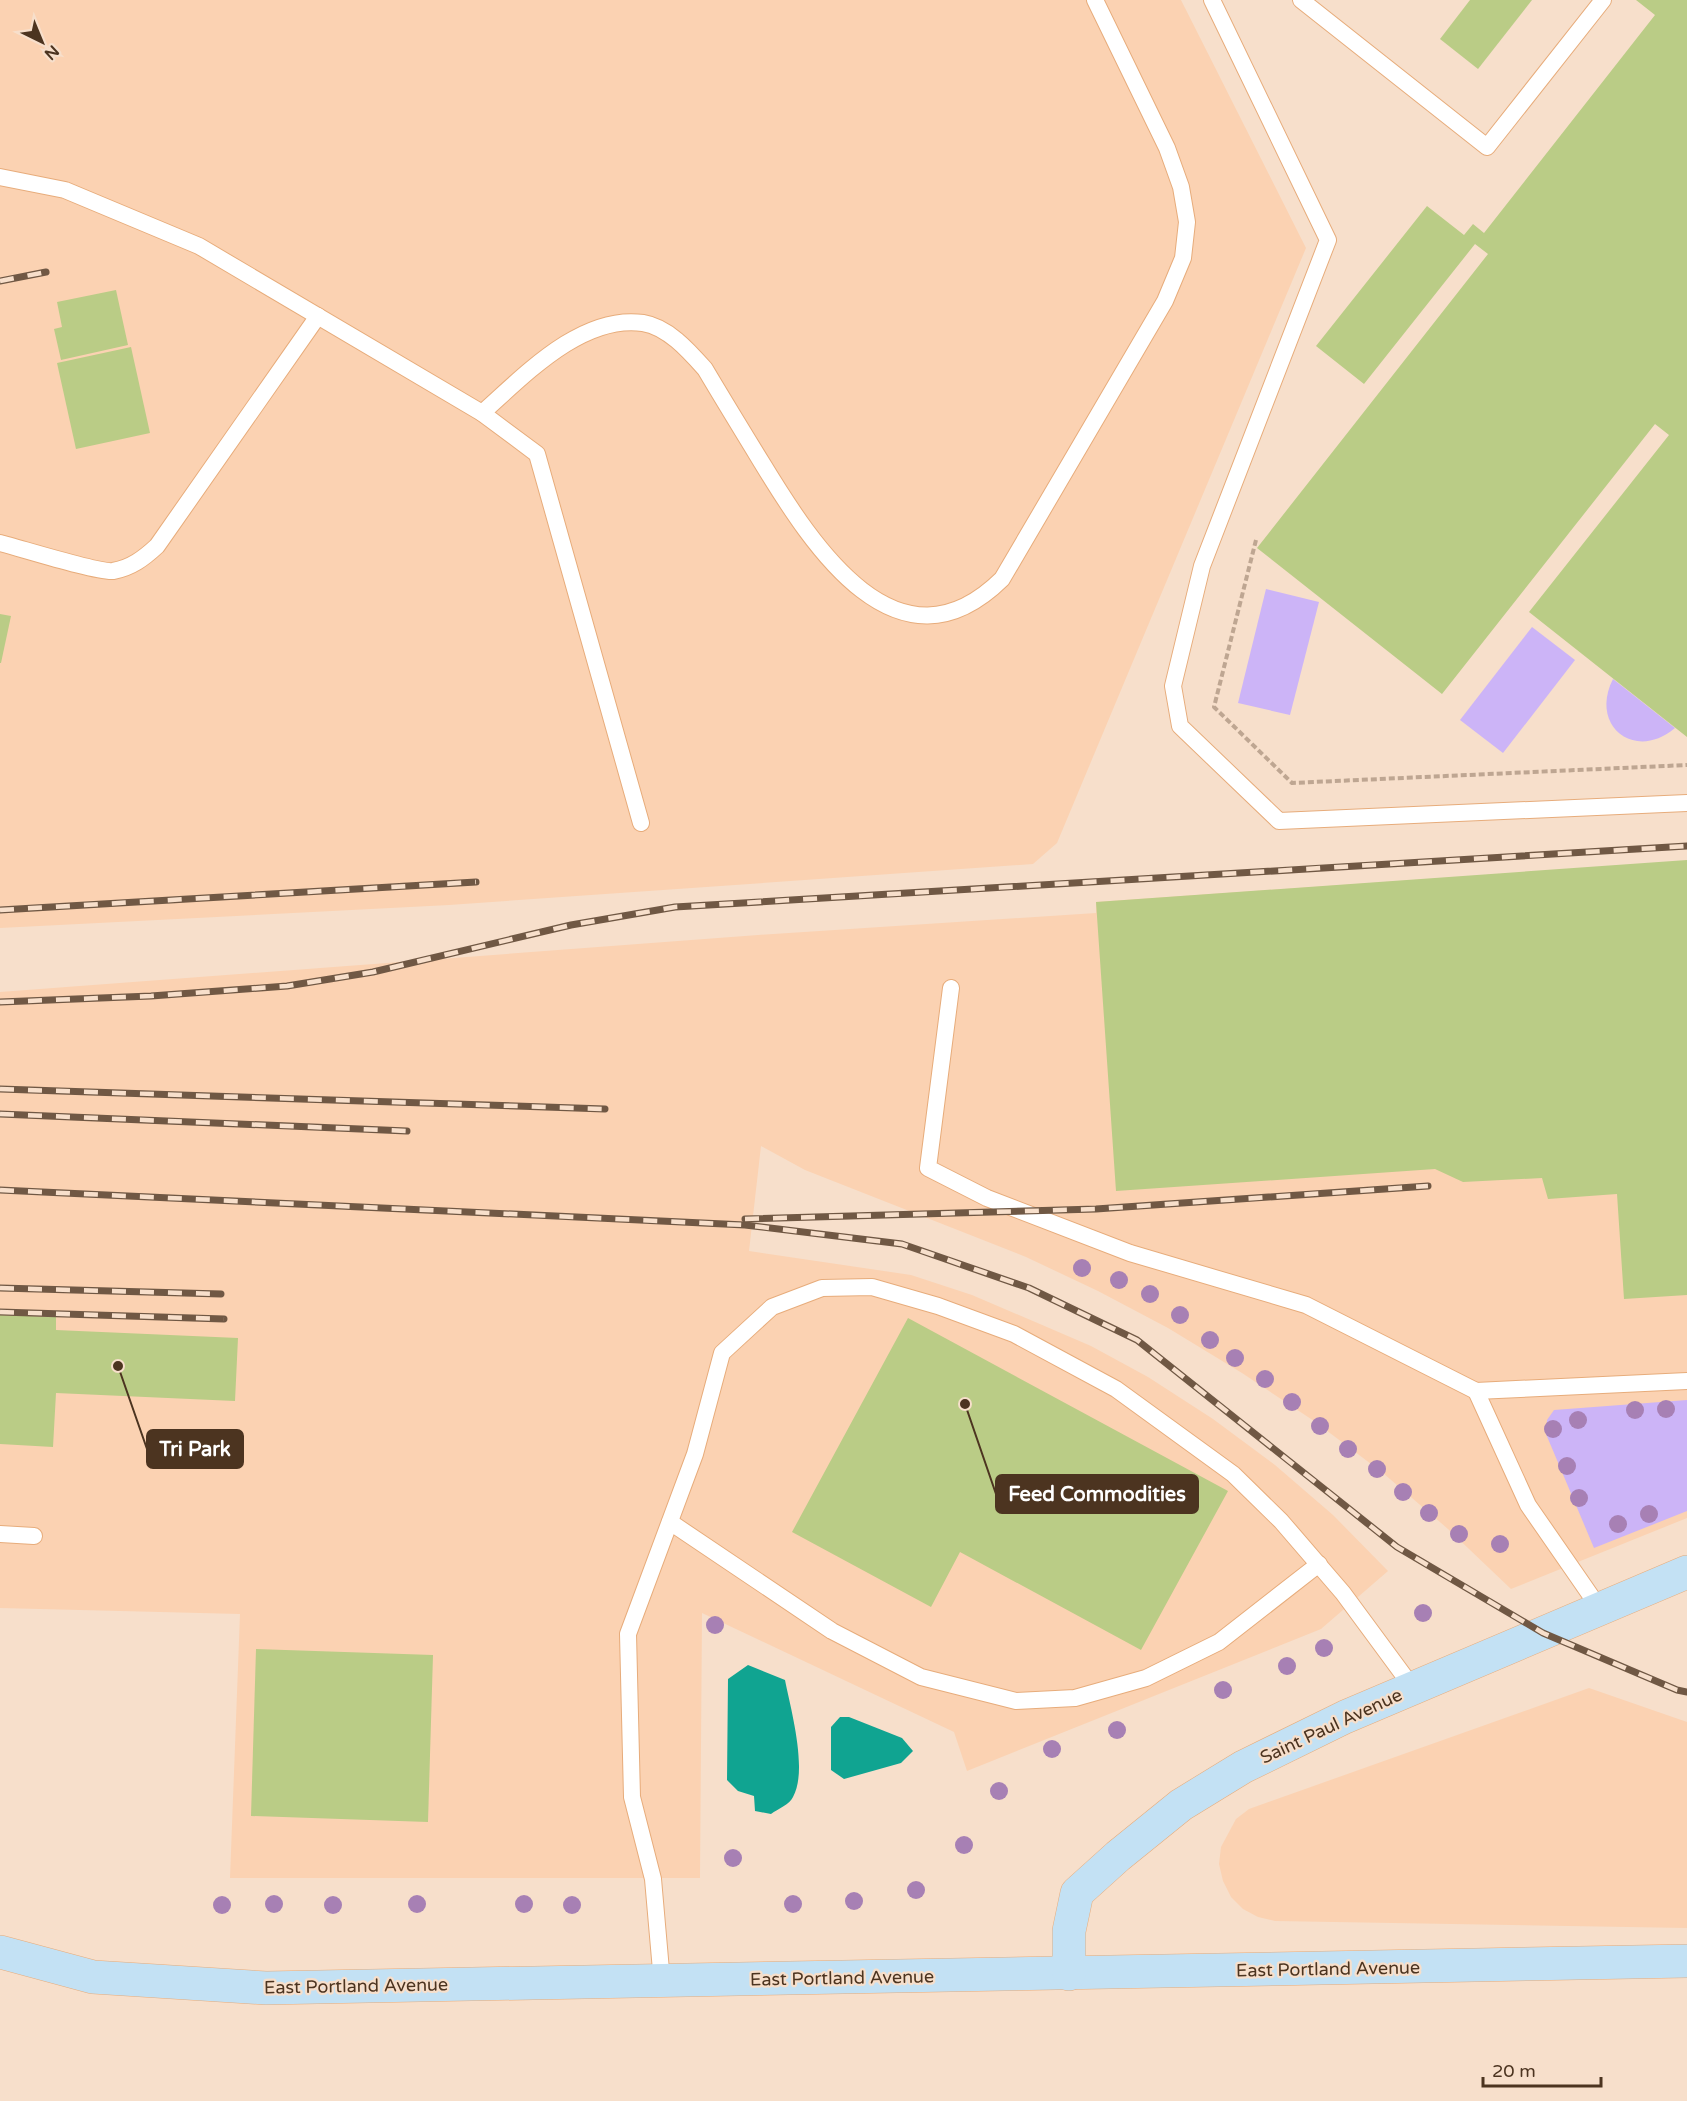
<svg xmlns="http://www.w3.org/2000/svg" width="1687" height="2101" viewBox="0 0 1687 2101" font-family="'Varela Round',sans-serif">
	<rect width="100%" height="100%" fill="#f7dfcb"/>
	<!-- built -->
	<g fill="#fbd2b2">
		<polygon points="0,0 1181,0 1306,248 1057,843 1033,864 449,905 0,928"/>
		<polygon points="1687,861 1687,1518 1511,1589 1448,1529 1383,1473 1314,1421 1242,1373 1168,1328 1098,1291 1026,1257 805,1170 761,1146 749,1251 911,1275 972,1295 1091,1346 1148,1377 1213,1419 1275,1465 1333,1515 1388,1571 1321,1629 967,1771 954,1732 702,1613 700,1878 230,1878 240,1614 0,1608 0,992 758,935 1096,913 1096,902"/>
		<polygon points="1589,1688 1687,1722 1687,1928 1275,1921 1258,1917 1243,1909 1231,1897 1223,1881 1219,1864 1221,1847 1236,1819 1249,1809"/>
	</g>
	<!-- green -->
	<g fill="#ccb4f7">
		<polygon points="1266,589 1319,602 1290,715 1238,703"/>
		<polygon points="1532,627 1575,660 1503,753 1460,720"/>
		<path d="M1613,679L1675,728C1635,762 1589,726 1613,679Z"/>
		<polygon points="1687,1400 1687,1511 1594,1548 1546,1434 1547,1420 1554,1410"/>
	</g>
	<!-- water -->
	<g fill="#10a491">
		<path d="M748,1665L785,1680C791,1710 808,1770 793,1797C790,1804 778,1809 771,1814L755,1811L754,1796L738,1791L727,1780L728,1679Z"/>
		<polygon points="840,1717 849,1717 902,1738 913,1751 901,1763 844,1779 831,1770 831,1727"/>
	</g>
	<!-- building -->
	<g fill="#bacc86">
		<polygon points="1470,0 1532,0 1478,69 1440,39"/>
		<polygon points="1636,0 1687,0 1687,737 1529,612 1669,435 1655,424 1442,694 1257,548 1488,254 1475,244 1364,384 1316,346 1427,206 1464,235 1473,224 1484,233 1655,15"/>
		<polygon points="116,290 128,345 61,360 54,329 62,327 57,302"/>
		<polygon points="131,347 150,433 76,449 57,363"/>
		<polygon points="0,614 11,616 1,663 0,663"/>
		<polygon points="1687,860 1687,1295 1624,1299 1617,1194 1548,1199 1542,1178 1463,1182 1435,1169 1116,1191 1096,902"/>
		<polygon points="0,1315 56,1317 56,1330 238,1338 235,1401 56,1393 53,1447 0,1444"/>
		<polygon points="908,1318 1228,1491 1141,1650 960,1552 931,1607 792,1532"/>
		<polygon points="256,1649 433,1655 428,1822 251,1816"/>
	</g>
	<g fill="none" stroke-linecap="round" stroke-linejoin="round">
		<defs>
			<g id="lane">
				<polyline points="1212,0 1328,240 1202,566 1173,686 1180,726 1279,821 1687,803"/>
				<polyline points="1301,0 1487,147 1603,0"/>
				<polyline points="0,177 65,190 199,246 482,413 537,454 641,823"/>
				<path d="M482,413C523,377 581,314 643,323C668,327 689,351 705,369C724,401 743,432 762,463C812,545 898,681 1002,579L1165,301L1183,258L1187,222L1181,187L1167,148L1095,0"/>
				<path d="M0,543C20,548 99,573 113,571C131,568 144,558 157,546L318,316"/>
				<polyline points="951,988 928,1168 987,1198 1130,1253 1306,1305 1476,1391 1687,1381"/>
				<polyline points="1476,1391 1528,1505 1600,1609"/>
				<polyline points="670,1522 832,1631 921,1677 1016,1701 1075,1698 1146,1678 1219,1642 1319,1564"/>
				<polyline points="0,1534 34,1536"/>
				<polyline points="662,1982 653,1879 632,1797 628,1634 695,1454 722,1353 772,1307 822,1288 872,1287 938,1306 1014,1334 1116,1389 1233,1474 1281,1521 1343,1593 1413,1688"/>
			</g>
			<g id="secondary">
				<polyline points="0,1952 93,1977 266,1988 1687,1961"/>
				<polyline points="1069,1974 1069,1931 1077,1893 1118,1856 1181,1805 1243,1767 1345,1717 1687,1572"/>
			</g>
		</defs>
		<!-- lane casing -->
		<use href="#lane" stroke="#e7ac7b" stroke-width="18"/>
		<!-- secondary casing -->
		<use href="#secondary" stroke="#e7ac7b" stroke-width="34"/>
		<!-- path -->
		<polyline stroke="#bea692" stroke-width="4" stroke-dasharray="6 3" stroke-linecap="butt" points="1256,540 1214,707 1292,783 1687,765"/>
		<!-- lane -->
		<use href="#lane" stroke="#fff" stroke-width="16"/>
		<!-- secondary -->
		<use href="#secondary" stroke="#c3e1f4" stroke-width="33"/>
		<defs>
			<g id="rail">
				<polyline points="0,281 46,272"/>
				<polyline points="0,910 476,882"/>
				<polyline points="0,1002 151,996 287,986 373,972 571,925 675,907 1687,846"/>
				<polyline points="0,1089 605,1109"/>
				<polyline points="0,1114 407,1131"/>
				<polyline points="0,1190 745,1225 902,1244 1029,1288 1137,1340 1397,1547 1543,1633 1677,1690 1687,1692"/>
				<polyline points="745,1219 1096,1209 1428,1186"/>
				<polyline points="0,1288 221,1294"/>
				<polyline points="0,1312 224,1319"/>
			</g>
		</defs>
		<!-- rail casing -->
		<use href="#rail" stroke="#705844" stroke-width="7"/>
		<!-- rail -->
		<use href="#rail" stroke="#f7dfcb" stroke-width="4.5" stroke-dasharray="14" stroke-linecap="butt"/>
	</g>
	<!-- trees -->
	<g fill="#a780b4">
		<circle cx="1082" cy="1268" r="9"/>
		<circle cx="1119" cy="1280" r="9"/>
		<circle cx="1150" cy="1294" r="9"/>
		<circle cx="1180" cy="1315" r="9"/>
		<circle cx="1210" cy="1340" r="9"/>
		<circle cx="1235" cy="1358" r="9"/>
		<circle cx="1265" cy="1379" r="9"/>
		<circle cx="1292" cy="1402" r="9"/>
		<circle cx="1666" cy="1409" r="9"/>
		<circle cx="1635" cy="1410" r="9"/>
		<circle cx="1578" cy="1420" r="9"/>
		<circle cx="1320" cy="1426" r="9"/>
		<circle cx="1553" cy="1429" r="9"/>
		<circle cx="1348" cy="1449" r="9"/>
		<circle cx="1567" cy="1466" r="9"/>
		<circle cx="1377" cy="1469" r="9"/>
		<circle cx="1403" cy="1492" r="9"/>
		<circle cx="1579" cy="1498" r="9"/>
		<circle cx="1429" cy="1513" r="9"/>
		<circle cx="1649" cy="1514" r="9"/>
		<circle cx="1618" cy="1524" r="9"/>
		<circle cx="1459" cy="1534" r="9"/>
		<circle cx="1500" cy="1544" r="9"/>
		<circle cx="1423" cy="1613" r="9"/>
		<circle cx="715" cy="1625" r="9"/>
		<circle cx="1324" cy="1648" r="9"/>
		<circle cx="1287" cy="1666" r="9"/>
		<circle cx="1223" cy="1690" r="9"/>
		<circle cx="1117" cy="1730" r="9"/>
		<circle cx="1052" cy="1749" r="9"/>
		<circle cx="999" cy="1791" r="9"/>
		<circle cx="964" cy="1845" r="9"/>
		<circle cx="733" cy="1858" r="9"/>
		<circle cx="916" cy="1890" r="9"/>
		<circle cx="854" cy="1901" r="9"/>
		<circle cx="274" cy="1904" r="9"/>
		<circle cx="417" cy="1904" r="9"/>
		<circle cx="524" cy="1904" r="9"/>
		<circle cx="793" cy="1904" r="9"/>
		<circle cx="222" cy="1905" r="9"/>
		<circle cx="333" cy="1905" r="9"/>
		<circle cx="572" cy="1905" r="9"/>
	</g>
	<g text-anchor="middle" stroke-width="4.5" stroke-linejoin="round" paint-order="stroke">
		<!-- street labels -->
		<g font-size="18" fill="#4c3420" stroke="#f7dfcb">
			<text transform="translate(1331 1726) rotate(-25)" y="6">Saint Paul Avenue</text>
			<text transform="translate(1328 1969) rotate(-1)" y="6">East Portland Avenue</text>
			<text transform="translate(842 1978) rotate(-1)" y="6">East Portland Avenue</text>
			<text transform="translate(356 1986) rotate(-1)" y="6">East Portland Avenue</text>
		</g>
	</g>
	<!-- callouts -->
	<path fill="none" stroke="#4c3420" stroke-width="2" d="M118 1366L147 1449M965 1404L996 1494"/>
	<g fill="#4c3420" stroke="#f7dfcb" stroke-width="2">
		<circle cx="118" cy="1366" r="6"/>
		<circle cx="965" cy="1404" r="6"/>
	</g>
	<g fill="#4c3420" stroke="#4c3420" stroke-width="2">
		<rect x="147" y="1430" width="96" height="38" rx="6"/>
		<rect x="996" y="1475" width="202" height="38" rx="6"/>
	</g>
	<g font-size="20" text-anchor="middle" font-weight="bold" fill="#fff">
		<text x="195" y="1456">Tri Park</text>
		<text x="1097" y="1501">Feed Commodities</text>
	</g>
	<!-- north arrow -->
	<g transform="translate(42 42) rotate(137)" stroke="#f7dfcb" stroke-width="4.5" paint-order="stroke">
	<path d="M0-4.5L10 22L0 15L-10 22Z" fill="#4c3420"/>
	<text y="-9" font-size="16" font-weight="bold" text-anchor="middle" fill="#4c3420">N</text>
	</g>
	<!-- scale -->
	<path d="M1483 2077v9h118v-9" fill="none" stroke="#4c3420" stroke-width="3"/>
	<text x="1492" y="2077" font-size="18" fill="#4c3420" stroke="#f7dfcb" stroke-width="4.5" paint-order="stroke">20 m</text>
</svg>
